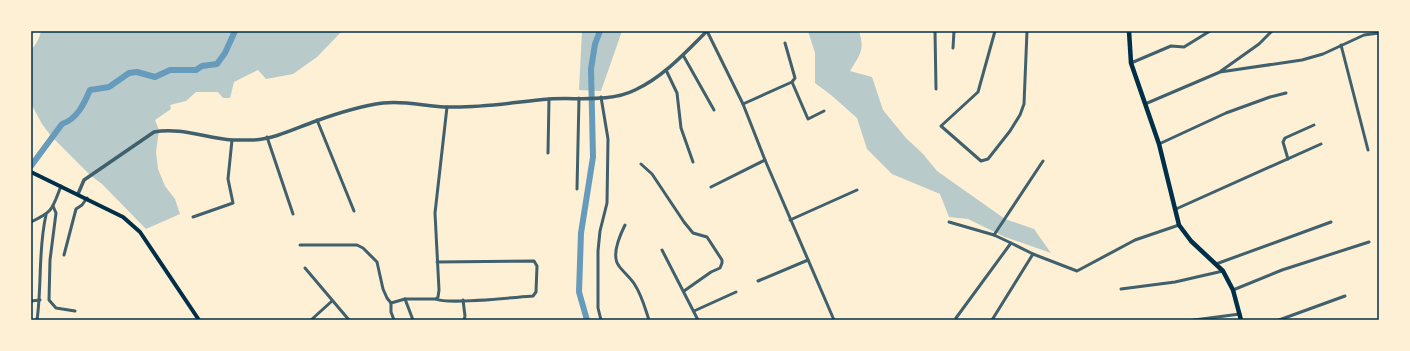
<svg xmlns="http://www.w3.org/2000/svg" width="1410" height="351" viewBox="0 0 1410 351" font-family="Commissioner,sans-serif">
	<rect width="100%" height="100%" fill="#fdf0d5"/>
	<!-- green -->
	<g fill="#b9caca">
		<path d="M41,31H342L317,57L293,74L266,79L258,70L234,82L230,98H223L218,92H196L186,101L170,105L171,109L155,120L159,130L156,152L158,169L165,186L175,199L180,214L146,229L102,184L90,175L51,136L42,124L32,105L31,98V50C36,45 40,37 41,31Z"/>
		<polygon points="582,31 622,31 601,91 579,90"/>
		<path d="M808,31H859C865,50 860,55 850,71L872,77L883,110L906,138L923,154L937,171L1005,219L1034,229L1051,253L1005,237L968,219L949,217L940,194L892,174L867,149L857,118L831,95L815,83V53Z"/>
	</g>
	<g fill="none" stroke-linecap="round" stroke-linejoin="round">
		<!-- canal -->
		<g stroke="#669bbc" stroke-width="6">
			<path d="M31,166L62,124C77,119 84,104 90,90L109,87L129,73L137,72L155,77L170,70H196L202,66L217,64L225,53L235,31"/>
			<polyline points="587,320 579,292 581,233 593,157 591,69 595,44 600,31"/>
		</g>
		<!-- minor -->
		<g stroke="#3f606c" stroke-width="3">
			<polyline points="707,31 743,104 765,160 834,320"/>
			<polyline points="935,31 936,89"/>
			<polyline points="995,31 978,92 941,126 981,161 988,159 1010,131 1020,115 1024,104 1027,31"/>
			<polyline points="1341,45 1368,150"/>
			<polyline points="953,48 954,31"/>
			<polyline points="683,55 714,110"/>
			<polyline points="1131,63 1171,46 1184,47 1210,31"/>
			<polyline points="666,70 677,93 681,128 693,162"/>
			<polyline points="1221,71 1259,44 1272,31"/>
			<polyline points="792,82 808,119 824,111"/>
			<polyline points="601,97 608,139 607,203 600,231 598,251 598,308 601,320"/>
			<polyline points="743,104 792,82 795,78 785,43"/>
			<polyline points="1145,104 1220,72 1302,60 1323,54 1364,35 1379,33"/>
			<polyline points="317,120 354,211"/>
			<polyline points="267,137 293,214"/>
			<polyline points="1159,144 1226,113 1270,97 1286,93"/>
			<polyline points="548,153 549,99"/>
			<polyline points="1288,159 1283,142 1285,138 1314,125"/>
			<polyline points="641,164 652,174 684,222 693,233 707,237 722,260 722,263 720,268 711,272 684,291"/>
			<polyline points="711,187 765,160"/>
			<polyline points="577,189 579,98"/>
			<polyline points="53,206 56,213 50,260 49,300 56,308 75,311"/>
			<polyline points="1176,209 1321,144"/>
			<polyline points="193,217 233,203 228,179 232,140"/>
			<polyline points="790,220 857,190"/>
			<path d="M31,222C54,211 52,209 61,186"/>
			<polyline points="949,222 994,235 1011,243"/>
			<path d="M625,225C620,235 611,256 619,266C624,273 631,278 635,285C642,296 645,308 649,320"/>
			<polyline points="994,235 1043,161"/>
			<polyline points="300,245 357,245 363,248 377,262 383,289 387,298 391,303"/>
			<polyline points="662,250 698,320"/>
			<polyline points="64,255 76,209 82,205 87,198"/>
			<polyline points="1216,264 1331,222"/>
			<polyline points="305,268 349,320"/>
			<polyline points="758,281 808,260"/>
			<polyline points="1121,289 1175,282 1223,271"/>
			<polyline points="1233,290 1282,270 1369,242"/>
			<polyline points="405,299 413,320"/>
			<polyline points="436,299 438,297 439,290 435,213 447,107"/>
			<polyline points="463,300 465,316 464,320"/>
			<polyline points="31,301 40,300"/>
			<polyline points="694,311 736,292"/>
			<polyline points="956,318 1011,243 1033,254 1077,271 1135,240 1179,225"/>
			<path d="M37,320C42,285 38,249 46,215"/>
			<polyline points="311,320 332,301"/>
			<path d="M394,320L391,312V303L405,299H436C447,305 516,297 533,296L536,292L537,266L534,261L437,262"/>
			<polyline points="992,320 1033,254"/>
			<polyline points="1194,320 1240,314"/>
			<polyline points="1279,320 1345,296"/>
		</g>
		<!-- tertiary -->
		<path stroke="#3f606c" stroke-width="3.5" d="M78,194L84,180L154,132C180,127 206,138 232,140C239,140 246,140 253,140C275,139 296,128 316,121C338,113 361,106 383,103C406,100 427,107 449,107C483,108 515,102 549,99C576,97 609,103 635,90C663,77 685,53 707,31"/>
		<!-- secondary -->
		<polyline stroke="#003049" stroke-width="4" points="31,172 123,217 140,232 199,320"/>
		<!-- primary -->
		<polyline stroke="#003049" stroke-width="4.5" points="1129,31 1131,63 1159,144 1179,225 1191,241 1223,271 1233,290 1241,320"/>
	</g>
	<!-- border -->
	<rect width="1410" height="351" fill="none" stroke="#fdf0d5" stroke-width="64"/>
	<rect x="32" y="32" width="1346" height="287" fill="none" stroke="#003049" stroke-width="1.5"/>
</svg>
